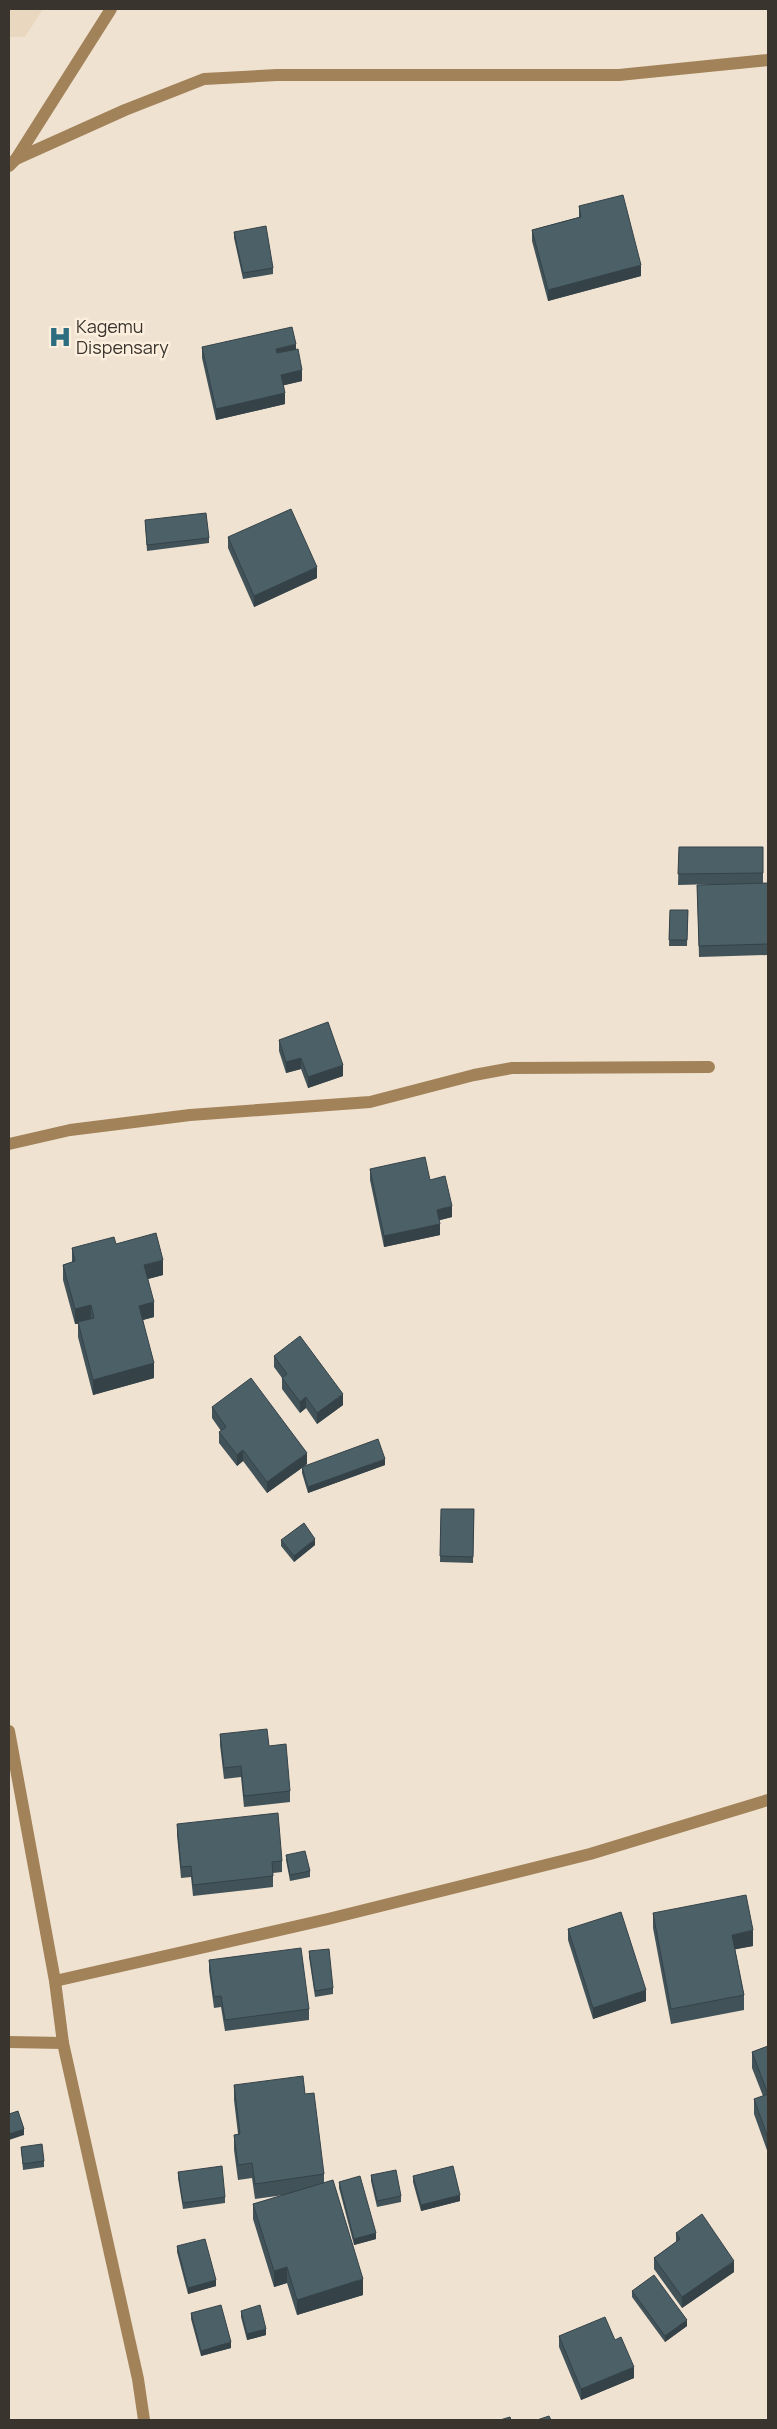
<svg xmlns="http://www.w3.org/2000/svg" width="777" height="2429" viewBox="0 0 777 2429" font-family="Manrope,sans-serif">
	<rect width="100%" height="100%" fill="#f0e2d1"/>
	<!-- built -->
	<polygon fill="#ead7c0" points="9,9 43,9 25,37 9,37"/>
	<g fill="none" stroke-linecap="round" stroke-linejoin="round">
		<!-- minor -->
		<g stroke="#a28259" stroke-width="12">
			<polyline points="16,159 111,9"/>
			<polyline points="9,166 16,159 125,110 204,79 277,75 619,75 768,60"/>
			<polyline points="9,1144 70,1130 190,1115 370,1102 474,1075 512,1068 709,1067"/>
			<polyline points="9,1731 55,1981 63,2043 138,2379 144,2420"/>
			<polyline points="55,1981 328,1919 590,1854 768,1800"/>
			<polyline points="9,2042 63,2043"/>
		</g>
	</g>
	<!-- wall -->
	<g fill="#415359">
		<polygon points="579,206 641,276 548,301 532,241 532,230 579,217"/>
		<polygon points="234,232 273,268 273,274 243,279 234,238"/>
		<polygon points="202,347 296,349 302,381 284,385 285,404 216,420 202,358"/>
		<polygon points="145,520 209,538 209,543 147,551"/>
		<polygon points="228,537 317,578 254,607 228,548"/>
		<polygon points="679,847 763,847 763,883 768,883 768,955 699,957 697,885 716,884 678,885"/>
		<polygon points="670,910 688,910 687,946 669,946"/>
		<polygon points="279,1040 343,1076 308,1088 301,1069 286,1073 279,1051"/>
		<polygon points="370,1169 430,1180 452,1217 439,1220 440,1235 384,1247 370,1180"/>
		<polygon points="116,1244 163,1275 148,1279 154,1317 143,1320 154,1378 93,1395 78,1337 78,1324 75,1324 63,1280 63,1265 72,1262 72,1248"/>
		<polygon points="274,1356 343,1405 317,1424 306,1408 300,1413 282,1389 282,1378 274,1367"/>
		<polygon points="212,1407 307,1464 304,1466 385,1465 308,1493 302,1473 302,1468 267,1493 243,1461 237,1466 219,1443 219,1432 221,1431 212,1418"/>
		<polygon points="441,1509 474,1509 473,1563 440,1562"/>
		<polygon points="281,1540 315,1545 294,1562 281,1546"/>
		<polygon points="220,1734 269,1746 290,1791 290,1802 244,1807 241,1777 224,1779 220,1745"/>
		<polygon points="177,1824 282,1861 282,1872 273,1873 273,1887 193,1896 191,1877 181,1878 177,1835"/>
		<polygon points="286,1855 310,1871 310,1877 290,1881 286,1860"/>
		<polygon points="653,1913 753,1946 735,1949 744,1995 744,2010 671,2024 653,1928"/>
		<polygon points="568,1929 646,2001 593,2019 568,1940"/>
		<polygon points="309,1951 333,1988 333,1994 315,1997 309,1957"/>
		<polygon points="209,1960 309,2009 309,2020 225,2031 221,2007 214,2008 209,1971"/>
		<polygon points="768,2046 768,2153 754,2114 754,2099 763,2096 752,2068 752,2052"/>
		<polygon points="234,2085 305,2094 324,2174 324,2183 363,2295 297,2315 287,2283 274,2287 253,2219 253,2204 284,2195 255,2199 252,2178 238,2180 234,2150 234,2135 238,2134 234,2100"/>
		<polygon points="21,2147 44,2161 44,2167 23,2170"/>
		<polygon points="178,2172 225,2197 225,2203 183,2209 178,2178"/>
		<polygon points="371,2175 401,2196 401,2202 377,2207 371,2181"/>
		<polygon points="413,2176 460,2201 421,2211 413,2182"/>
		<polygon points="339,2182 376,2239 354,2245 339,2188"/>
		<polygon points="676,2233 734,2272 682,2308 654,2269 654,2258 676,2242"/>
		<polygon points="177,2246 216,2286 188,2294 177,2252"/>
		<polygon points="632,2291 687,2326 665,2342 632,2297"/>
		<polygon points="241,2311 266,2335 247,2340 241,2317"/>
		<polygon points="191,2313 231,2348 201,2356 191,2319"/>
		<polygon points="559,2336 615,2340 634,2378 581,2400 559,2347"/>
	</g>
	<!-- shaded-wall -->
	<g fill="#354349">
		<polygon points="641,265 641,276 548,301 548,290"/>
		<polygon points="296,344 296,355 276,360 276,349"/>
		<polygon points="302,370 302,381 281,386 281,375"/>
		<polygon points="285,393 285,404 216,420 216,409"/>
		<polygon points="317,567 317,578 254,607 254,596"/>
		<polygon points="301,1058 301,1069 286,1073 286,1062"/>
		<polygon points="343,1065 343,1076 308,1088 308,1077"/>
		<polygon points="452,1206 452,1217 437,1221 437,1210"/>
		<polygon points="440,1224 440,1235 384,1247 384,1236"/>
		<polygon points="163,1260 163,1275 144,1280 144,1265"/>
		<polygon points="154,1302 154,1317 139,1321 139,1306"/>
		<polygon points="91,1305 91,1320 75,1324 75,1309"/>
		<polygon points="154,1363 154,1378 93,1395 93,1380"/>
		<polygon points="343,1394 343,1405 317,1424 317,1413"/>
		<polygon points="306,1397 306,1408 300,1413 300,1402"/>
		<polygon points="243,1450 243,1461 237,1466 237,1455"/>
		<polygon points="307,1453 307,1464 267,1493 267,1482"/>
		<polygon points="385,1459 385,1465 308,1493 308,1487"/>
		<polygon points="315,1539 315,1545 294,1562 294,1556"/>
		<polygon points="753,1930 753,1946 732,1950 732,1935"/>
		<polygon points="646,1990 646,2001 593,2019 593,2008"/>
		<polygon points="24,2129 24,2135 9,2140 9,2134"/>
		<polygon points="460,2195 460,2201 421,2211 421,2205"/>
		<polygon points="376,2233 376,2239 354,2245 354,2239"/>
		<polygon points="734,2261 734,2272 682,2308 682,2297"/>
		<polygon points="287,2267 287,2283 274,2287 274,2271"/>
		<polygon points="363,2279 363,2295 297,2315 297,2300"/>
		<polygon points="216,2280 216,2286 188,2294 188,2288"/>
		<polygon points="687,2320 687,2326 665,2342 665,2336"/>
		<polygon points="266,2329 266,2335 247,2340 247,2334"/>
		<polygon points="231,2342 231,2348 201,2356 201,2351"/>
		<polygon points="634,2367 634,2378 581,2400 581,2389"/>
	</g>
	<!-- building -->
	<g fill="#4c6068" stroke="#354349">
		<polygon points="623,195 641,265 548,290 532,230 581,217 579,206"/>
		<polygon points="266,226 273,268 243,273 234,232"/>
		<polygon points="292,327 296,344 276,349 277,353 298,349 302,370 281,375 285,393 216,409 202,347"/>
		<polygon points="291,509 317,567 254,596 228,537"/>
		<polygon points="206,513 209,538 147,545 145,520"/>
		<polygon points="679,847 763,847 763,873 678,874"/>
		<polygon points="768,883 768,944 699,946 697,885"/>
		<polygon points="670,910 688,910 687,940 669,940"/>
		<polygon points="328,1022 343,1065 308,1077 301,1058 286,1062 279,1040"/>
		<polygon points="425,1157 430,1180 445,1176 452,1206 437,1210 440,1224 384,1236 370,1169"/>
		<polygon points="156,1233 163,1260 144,1265 154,1302 139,1306 154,1363 93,1380 78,1322 94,1318 91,1305 75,1309 63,1265 75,1261 72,1248 114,1237 116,1244"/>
		<polygon points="300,1336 343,1394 317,1413 306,1397 300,1402 282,1378 287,1374 274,1356"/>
		<polygon points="251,1378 307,1453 267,1482 243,1450 237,1455 219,1432 226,1427 212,1407"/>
		<polygon points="378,1439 385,1459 308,1487 302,1467"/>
		<polygon points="441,1509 474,1509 473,1557 440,1556"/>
		<polygon points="304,1523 315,1539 294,1556 281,1540"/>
		<polygon points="267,1729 269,1746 286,1744 290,1791 244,1796 241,1766 224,1768 220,1734"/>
		<polygon points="278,1813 282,1861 272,1862 273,1876 193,1885 191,1866 181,1867 177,1824"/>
		<polygon points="305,1851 310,1871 290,1875 286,1855"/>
		<polygon points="746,1895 753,1930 732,1935 744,1995 671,2009 653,1913"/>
		<polygon points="621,1912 646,1990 593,2008 568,1929"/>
		<polygon points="301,1948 309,2009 225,2020 221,1996 214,1997 209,1960"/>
		<polygon points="329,1949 333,1988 315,1991 309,1951"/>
		<polygon points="768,2046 768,2138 754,2099 768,2094 752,2052"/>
		<polygon points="303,2076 305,2094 314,2093 324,2174 255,2184 252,2163 238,2165 234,2135 240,2134 234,2085"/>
		<polygon points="18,2111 24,2129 9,2134 9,2114"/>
		<polygon points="42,2144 44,2161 23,2164 21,2147"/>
		<polygon points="222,2166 225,2197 183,2203 178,2172"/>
		<polygon points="453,2166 460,2195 421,2205 413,2176"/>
		<polygon points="396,2170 401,2196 377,2201 371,2175"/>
		<polygon points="360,2176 376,2233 354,2239 339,2182"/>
		<polygon points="333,2180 363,2279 297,2300 287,2267 274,2271 253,2204"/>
		<polygon points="702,2214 734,2261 682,2297 654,2258 680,2239 676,2233"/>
		<polygon points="205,2239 216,2280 188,2288 177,2246"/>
		<polygon points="654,2275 687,2320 665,2336 632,2291"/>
		<polygon points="221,2305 231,2342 201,2351 191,2313"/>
		<polygon points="260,2305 266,2329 247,2334 241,2311"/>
		<polygon points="605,2317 615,2340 621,2337 634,2367 581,2389 559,2336"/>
		<polygon points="549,2416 551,2420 537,2420"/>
		<polygon points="510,2417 511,2420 500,2420"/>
	</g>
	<!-- icons -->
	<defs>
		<symbol id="hospital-bare" viewBox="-9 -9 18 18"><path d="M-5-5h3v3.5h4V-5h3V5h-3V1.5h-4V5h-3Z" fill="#2c6d80" stroke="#fdefde" stroke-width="2.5" paint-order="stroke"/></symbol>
	</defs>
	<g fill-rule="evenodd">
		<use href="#hospital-bare" x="44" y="321" width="32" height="32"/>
	</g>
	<g text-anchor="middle" stroke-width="5" stroke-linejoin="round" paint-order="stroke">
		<!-- poi labels -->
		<g font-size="18" fill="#39342d" stroke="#fdefde" text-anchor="start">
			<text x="76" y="333">Kagemu<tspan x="76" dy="21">Dispensary</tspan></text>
		</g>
	</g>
	<!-- border -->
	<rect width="777" height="2429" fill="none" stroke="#39342d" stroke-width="20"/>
</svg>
